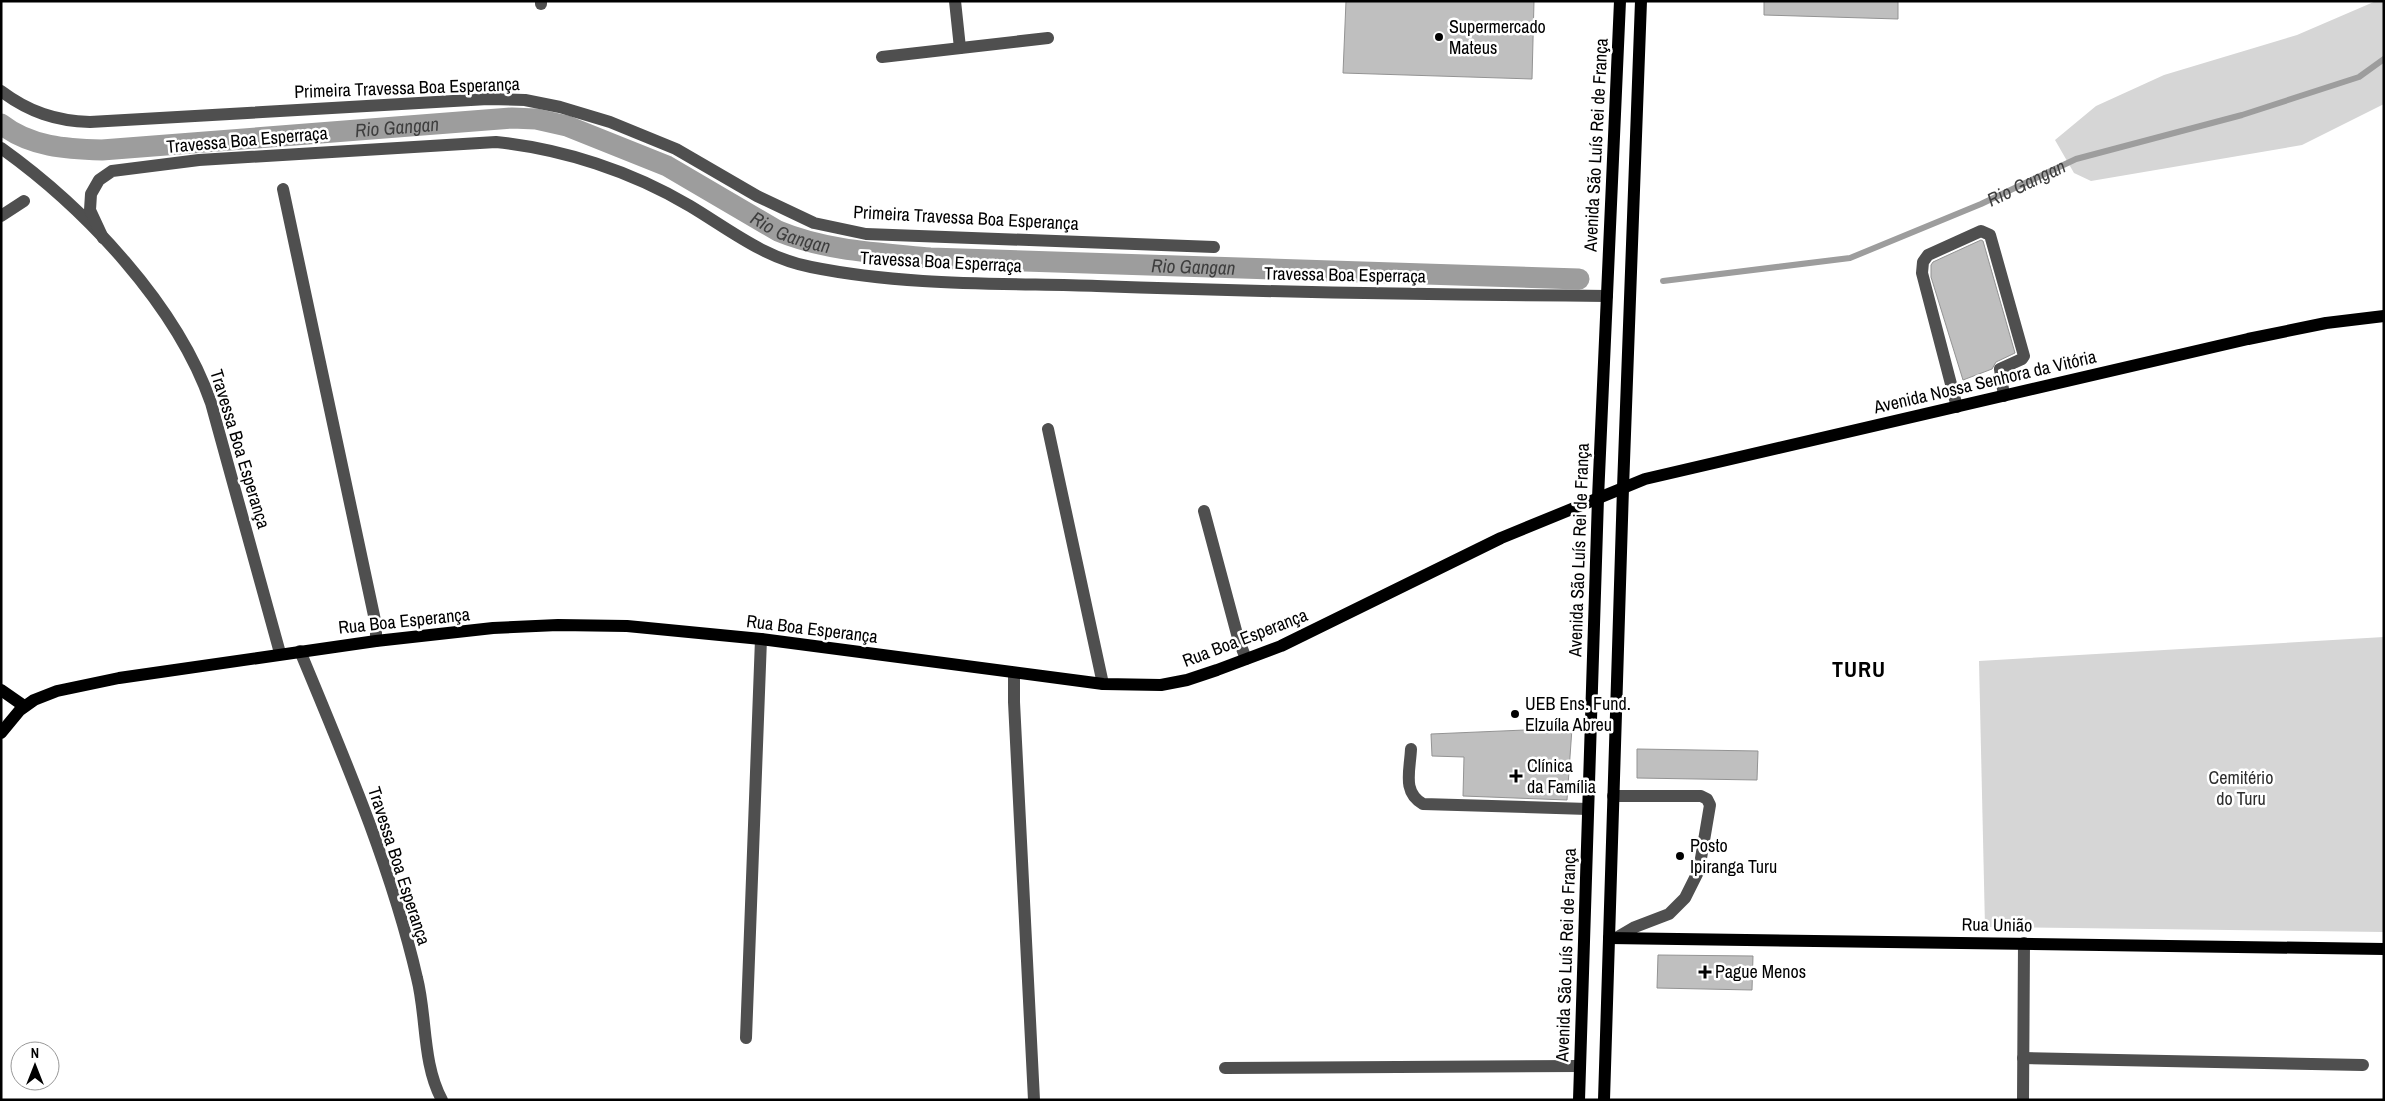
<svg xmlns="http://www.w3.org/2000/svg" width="2385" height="1101" viewBox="0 0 2385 1101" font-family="'Archivo Narrow',sans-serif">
	<rect width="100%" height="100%" fill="#fff"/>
	<!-- green -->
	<g fill="#d6d6d6">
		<polygon points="2376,1 2384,1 2384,104 2302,145 2091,181 2074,173 2055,140 2096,106 2164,75 2297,35"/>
		<polygon points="2384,637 2384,932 1985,927 1979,661"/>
	</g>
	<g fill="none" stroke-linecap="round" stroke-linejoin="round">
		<!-- stream -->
		<path stroke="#9d9d9d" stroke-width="6" id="s1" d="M1663,281L1850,258L1981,204L2076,159L2242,115L2359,77L2384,59"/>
		<!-- canal -->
		<path stroke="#9d9d9d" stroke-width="21" id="s2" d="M1,124C30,147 67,149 102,150L512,118L536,119L567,126L667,166L778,231C826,251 879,253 930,258L1579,279"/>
	</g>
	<!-- building -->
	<g fill="#bfbfbf" stroke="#939393">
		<polygon points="1346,1 1534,1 1532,79 1343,73"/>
		<polygon points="1764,1 1898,1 1898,19 1764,15"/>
		<polygon points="1981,240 1983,241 2015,353 1996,362 1992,369 1963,380 1931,277 1931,265 1933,262"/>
		<polygon points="1572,728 1567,800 1463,796 1464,757 1432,756 1431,734"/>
		<polygon points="1637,749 1758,751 1757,780 1637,778"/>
		<polygon points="1658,955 1753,956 1752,990 1657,988"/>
	</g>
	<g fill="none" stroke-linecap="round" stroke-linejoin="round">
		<!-- minor -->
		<g stroke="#4f4f4f" stroke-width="12">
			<polyline points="541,1 541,4"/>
			<polyline points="955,1 960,48"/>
			<polyline points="882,57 1048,38"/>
			<path d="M1,91C29,112 56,121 90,122L488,99L525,100L560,107L610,122L676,149L757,196L814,223L866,234L1214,247"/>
			<path d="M1,148C85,208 177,305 211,403L280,653"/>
			<polyline points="283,189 376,625 376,641"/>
			<polyline points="1,216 24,201"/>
			<path d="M103,238L90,210L91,194L99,180L112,171L199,160L496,142C563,149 631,171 690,206C730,230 764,258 811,267C905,286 1002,283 1097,286C1267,292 1437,295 1607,296"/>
			<polyline points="1957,407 1922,273 1923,262 1928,255 1981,231 1990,235 2024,356 2022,359 2000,369 2004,396"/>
			<polyline points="1048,429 1103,684"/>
			<polyline points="1204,511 1238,638 1246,659"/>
			<path d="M300,651C344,757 391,866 417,978C427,1017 422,1063 442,1100"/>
			<polyline points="1014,673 1014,702 1034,1100"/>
			<path d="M1411,749C1410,771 1402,792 1423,804L1588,809"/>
			<polyline points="1613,796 1701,796 1707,799 1710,805 1699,870 1685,898 1669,914 1635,927 1618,937"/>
			<polyline points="746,1038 761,639"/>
			<polyline points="2023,1058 2363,1065"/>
			<polyline points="1225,1068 1580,1066"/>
			<polyline points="2023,1100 2024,943"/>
		</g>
		<!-- major -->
		<g stroke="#000" stroke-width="12">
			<polyline points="1,690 24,706"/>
			<polyline points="1,733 20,710 34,700 57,691 119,678 376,641 493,628 558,625 627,626 761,639 1103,684 1161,685 1187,680 1217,670 1281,646 1501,538 1645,479 2248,339 2326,323 2384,316"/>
			<polyline points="1609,938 2384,949"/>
			<polyline points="1579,1100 1598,498 1620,1"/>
			<polyline points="1604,1100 1623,488 1641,1"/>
		</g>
	</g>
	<!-- markers -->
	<g fill="#000" stroke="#fff" stroke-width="2">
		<circle cx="1439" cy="37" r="5"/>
		<circle cx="1515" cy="714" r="5"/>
		<path d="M1513.5 768.5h5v5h5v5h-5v5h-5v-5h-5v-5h5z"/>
		<circle cx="1680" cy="856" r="5"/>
		<path d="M1702.5 964.5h5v5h5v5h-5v5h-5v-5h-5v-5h5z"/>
	</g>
	<g text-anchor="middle" stroke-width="5" stroke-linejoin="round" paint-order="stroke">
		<!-- poi labels -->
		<g font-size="18" fill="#000" stroke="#fff" text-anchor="start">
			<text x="1449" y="33">Supermercado<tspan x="1449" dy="21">Mateus</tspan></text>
			<text x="1525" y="710">UEB Ens. Fund.<tspan x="1525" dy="21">Elzuíla Abreu</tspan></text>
			<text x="1527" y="772">Clínica<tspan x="1527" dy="21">da Família</tspan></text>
			<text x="1690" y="852">Posto<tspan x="1690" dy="21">Ipiranga Turu</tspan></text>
			<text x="1715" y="978">Pague Menos</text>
		</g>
		<!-- street labels -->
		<g font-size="18" fill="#000" stroke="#fff">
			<text transform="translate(407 88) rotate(-2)" y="6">Primeira Travessa Boa Esperança</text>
			<text transform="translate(247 140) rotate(-5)" y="6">Travessa Boa Esperraça</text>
			<text transform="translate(1596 145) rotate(-87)" y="6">Avenida São Luís Rei de França</text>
			<text transform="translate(966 218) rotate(3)" y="6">Primeira Travessa Boa Esperança</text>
			<text transform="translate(941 262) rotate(3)" y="6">Travessa Boa Esperraça</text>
			<text transform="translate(1345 275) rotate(1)" y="6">Travessa Boa Esperraça</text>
			<text transform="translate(1985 382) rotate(-13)" y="6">Avenida Nossa Senhora da Vitória</text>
			<text transform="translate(240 449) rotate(73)" y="6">Travessa Boa Esperança</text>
			<text transform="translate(1579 550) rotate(-88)" y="6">Avenida São Luís Rei de França</text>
			<text transform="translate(404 621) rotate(-6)" y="6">Rua Boa Esperança</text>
			<text transform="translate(812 629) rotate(7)" y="6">Rua Boa Esperança</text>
			<text transform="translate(1245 638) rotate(-21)" y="6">Rua Boa Esperança</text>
			<text transform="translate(399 866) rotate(72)" y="6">Travessa Boa Esperança</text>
			<text transform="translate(1997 925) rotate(1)" y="6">Rua União</text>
			<text transform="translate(1566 955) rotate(-88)" y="6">Avenida São Luís Rei de França</text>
		</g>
		<!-- park labels -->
		<g font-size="18" fill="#2d2d2d" stroke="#fff">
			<text x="2241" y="784">Cemitério<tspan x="2241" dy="21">do Turu</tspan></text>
		</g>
		<!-- water labels -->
		<g font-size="19" font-style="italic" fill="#3e3e3e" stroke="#fff">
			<text dy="7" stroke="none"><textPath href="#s2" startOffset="402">Rio Gangan</textPath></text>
			<text dy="7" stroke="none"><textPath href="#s1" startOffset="380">Rio Gangan</textPath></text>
			<text dy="7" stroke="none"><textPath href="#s2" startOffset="822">Rio Gangan</textPath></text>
			<text dy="7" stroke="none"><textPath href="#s2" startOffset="1228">Rio Gangan</textPath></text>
		</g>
		<!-- district labels -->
		<g font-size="22" font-weight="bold" letter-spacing="1" fill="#000" stroke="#fff">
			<text x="1859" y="677">TURU</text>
		</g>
	</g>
	<!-- border -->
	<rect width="2385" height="1101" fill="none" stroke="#000000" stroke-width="5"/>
	<!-- north arrow -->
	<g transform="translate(35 1066)"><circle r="24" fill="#ffffff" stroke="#999999"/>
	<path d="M0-4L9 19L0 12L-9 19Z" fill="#000000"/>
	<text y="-8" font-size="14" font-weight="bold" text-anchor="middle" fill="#000000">N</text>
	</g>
</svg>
